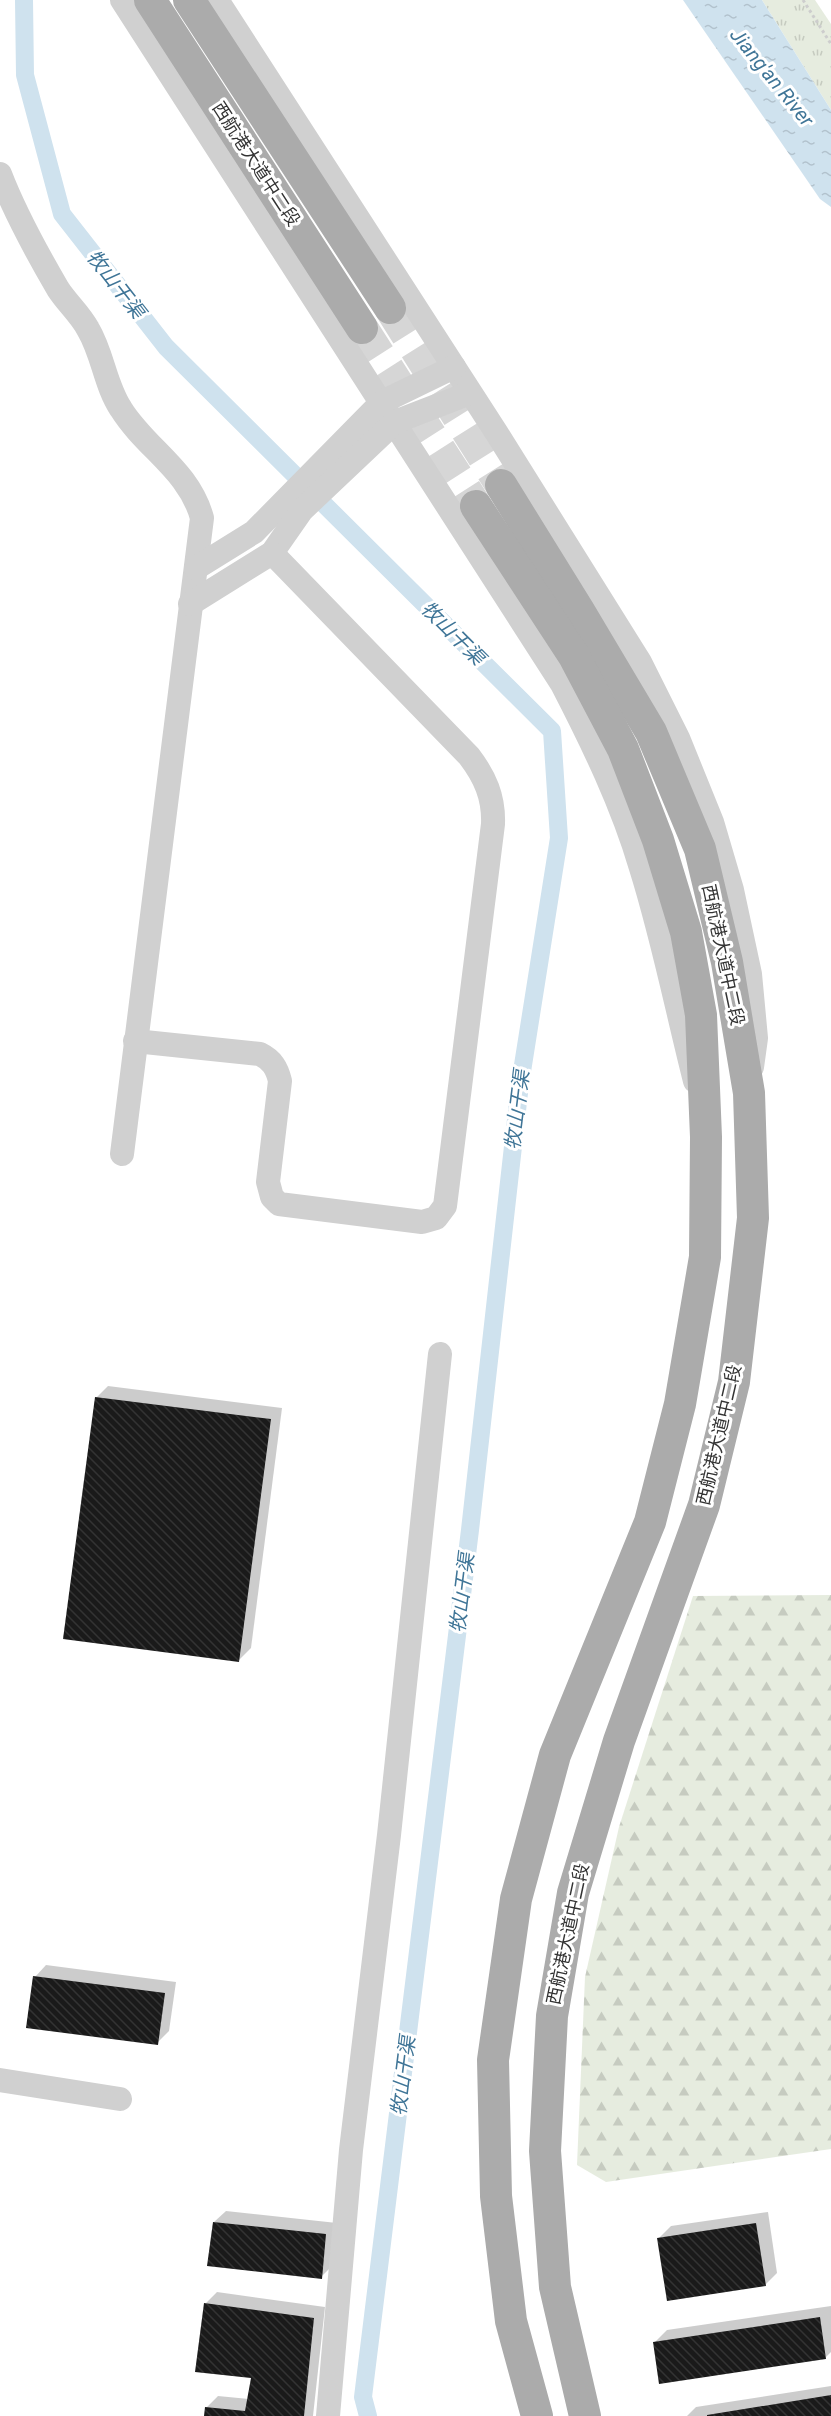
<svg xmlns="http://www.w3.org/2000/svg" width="831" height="2416" viewBox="0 0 831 2416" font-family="Roboto,'Noto Sans SC',sans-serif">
	<defs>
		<pattern id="forest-firs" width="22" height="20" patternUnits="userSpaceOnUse" patternTransform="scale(1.5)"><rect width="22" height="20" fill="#e6ecdf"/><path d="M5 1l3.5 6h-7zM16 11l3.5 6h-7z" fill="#c6cbc0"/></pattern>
		<pattern id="park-tufts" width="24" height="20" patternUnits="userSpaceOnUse" patternTransform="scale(1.5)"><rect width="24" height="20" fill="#e6ecdf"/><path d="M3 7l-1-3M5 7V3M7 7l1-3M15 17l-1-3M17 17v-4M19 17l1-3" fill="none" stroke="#c6cbc0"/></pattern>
		<pattern id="water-ripples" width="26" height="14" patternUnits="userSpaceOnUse" patternTransform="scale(1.5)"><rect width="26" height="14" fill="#cfe2ee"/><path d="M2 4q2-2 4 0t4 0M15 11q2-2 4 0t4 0" fill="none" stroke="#b2c2cd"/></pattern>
		<pattern id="building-back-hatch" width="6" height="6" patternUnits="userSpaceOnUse" patternTransform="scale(1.5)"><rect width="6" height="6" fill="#1a1a1a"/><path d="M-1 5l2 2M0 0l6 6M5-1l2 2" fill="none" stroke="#333"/></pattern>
	</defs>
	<rect width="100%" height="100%" fill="#fff"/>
	<!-- forest -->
	<polygon fill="url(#forest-firs)" points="831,1595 831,2149 606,2182 577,2165 585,1977 619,1827 693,1596"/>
	<!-- park -->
	<polygon fill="url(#park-tufts)" points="762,0 815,0 831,24 831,110"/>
	<!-- water -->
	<polygon fill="url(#water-ripples)" points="683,0 762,0 831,110 831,207 820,199"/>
	<!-- shadow -->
	<g fill="#0003">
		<polygon points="108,1386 282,1408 251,1648 239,1660 96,1398"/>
		<polygon points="46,1965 176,1982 169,2031 157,2043 35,1977"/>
		<polygon points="226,2211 337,2223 333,2265 321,2277 214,2222"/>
		<polygon points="768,2212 777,2273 765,2285 659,2238 671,2226"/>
		<polygon points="217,2292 325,2307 313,2416 205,2416 206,2408 218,2396 249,2399 253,2377 205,2304"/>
		<polygon points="831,2306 831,2352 825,2358 655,2342 667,2330"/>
		<polygon points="831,2386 831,2416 687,2416 696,2407"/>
	</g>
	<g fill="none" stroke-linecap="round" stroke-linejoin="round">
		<!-- canal -->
		<polyline stroke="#cfe2ee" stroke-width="18" points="24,0 25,75 62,214 166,347 552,731 559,838 520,1084 470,1530 363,2397 368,2416"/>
	</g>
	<!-- building -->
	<g fill="url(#building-back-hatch)">
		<polygon points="95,1397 271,1419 239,1662 63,1639"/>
		<polygon points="33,1976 165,1993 158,2045 26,2028"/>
		<polygon points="213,2222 326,2234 322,2279 207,2266"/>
		<polygon points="756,2223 766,2286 667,2301 657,2238"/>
		<polygon points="204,2303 314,2318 304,2416 204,2416 205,2407 245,2411 251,2378 195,2372"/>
		<polygon points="820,2317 826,2359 659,2384 653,2342"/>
		<polygon points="831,2395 831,2416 707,2416 707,2415"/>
	</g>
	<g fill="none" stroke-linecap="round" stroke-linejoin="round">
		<!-- major-tunnel -->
		<g stroke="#d6d6d6" stroke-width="32" stroke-dasharray="32 16" stroke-linecap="butt">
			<polyline points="390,308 501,485"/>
			<polyline points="362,328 476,506"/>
		</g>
		<!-- path -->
		<polyline stroke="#cdcdcd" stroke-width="3" stroke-dasharray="3 3" stroke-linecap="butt" points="803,0 831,44"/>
		<!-- minor -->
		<g stroke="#d0d0d0" stroke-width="24">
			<path d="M122,0L562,684C593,744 622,804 641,868C663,938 677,1010 695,1081"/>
			<polyline points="217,0 496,432 640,662 678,738 712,822 732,890 750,974 756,1038 752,1067"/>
			<path d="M0,174C15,213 37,253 58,289C67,303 80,314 88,329C103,354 105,385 121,409C146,449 189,470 202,518L122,1154"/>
			<polyline points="196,568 254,532 382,402 454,367"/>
			<polyline points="190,604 272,553 302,510 395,422 470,393"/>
			<path d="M135,1041L260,1054C272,1060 277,1068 280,1081L268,1182L272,1197L279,1204L422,1222L436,1218L445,1206L493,824C494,797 485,777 469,756L272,553"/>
			<polyline points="0,2080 120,2099"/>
			<polyline points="328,2416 351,2150 389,1835 440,1354"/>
		</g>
		<!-- major -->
		<g stroke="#ababab" stroke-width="32">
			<polyline points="150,0 362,328"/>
			<polyline points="189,0 390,308"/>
			<polyline points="501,485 579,611 651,732 700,849 727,962 749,1093 753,1218 734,1382 704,1505 619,1741 573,1893 552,2016 545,2151 555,2287 585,2416"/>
			<polyline points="476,506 574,656 623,749 658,840 686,932 701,1015 706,1137 705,1257 680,1404 650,1522 555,1755 516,1899 493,2060 496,2196 511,2321 537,2416"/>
		</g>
	</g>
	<g text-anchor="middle" stroke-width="6" stroke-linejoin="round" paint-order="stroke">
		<!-- street labels -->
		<g font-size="18" fill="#333" stroke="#fff">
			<text transform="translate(256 164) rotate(57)" y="6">西航港大道中二段</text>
			<text transform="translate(723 955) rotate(78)" y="6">西航港大道中二段</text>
			<text transform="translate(719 1435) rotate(-77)" y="6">西航港大道中二段</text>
			<text transform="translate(568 1934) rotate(-78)" y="6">西航港大道中二段</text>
		</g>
		<!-- water labels -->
		<g font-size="20" font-style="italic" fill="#3f7597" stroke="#fff">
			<text transform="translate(772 77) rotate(51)" y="7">Jiang'an River</text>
			<text transform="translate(116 284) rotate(52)" y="7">牧山干渠</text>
			<text transform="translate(453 633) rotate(45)" y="7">牧山干渠</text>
			<text transform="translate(517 1110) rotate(-83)" y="7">牧山干渠</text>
			<text transform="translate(462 1593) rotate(-83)" y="7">牧山干渠</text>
			<text transform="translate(403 2076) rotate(-83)" y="7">牧山干渠</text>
		</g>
	</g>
</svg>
